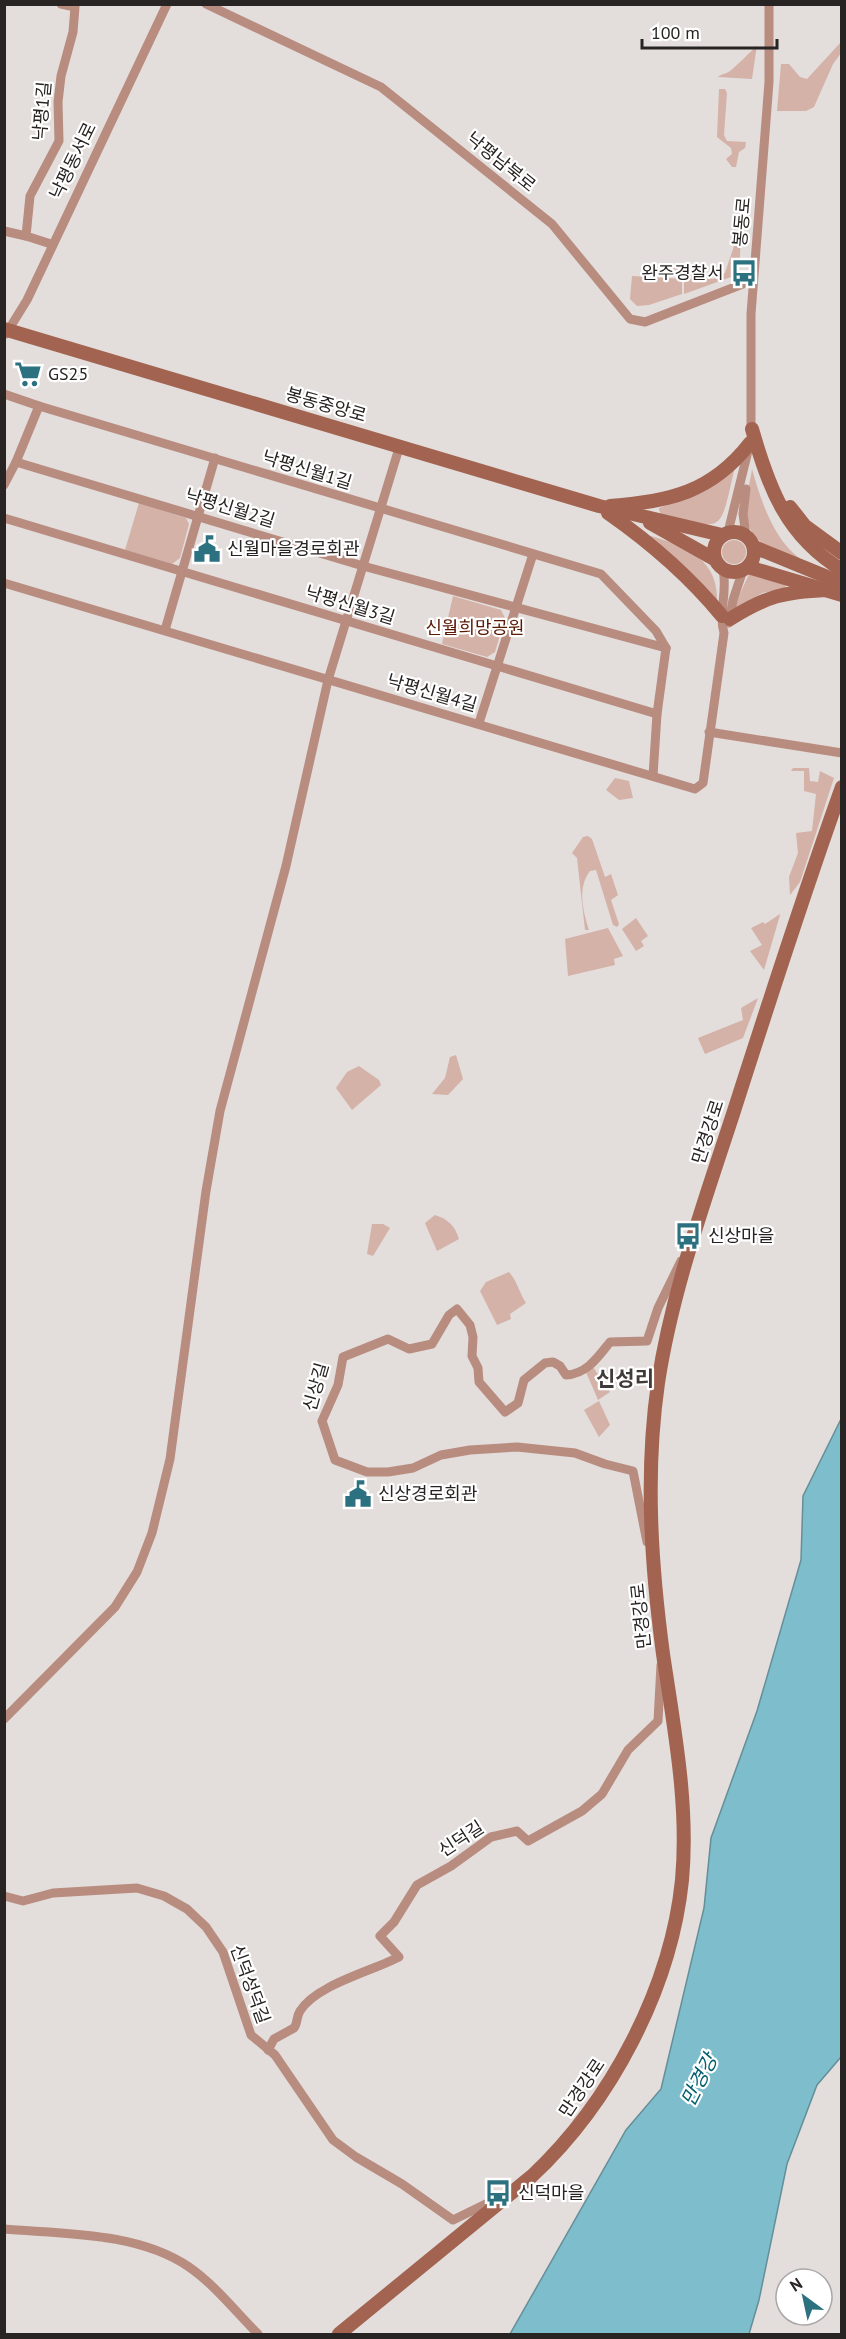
<svg xmlns="http://www.w3.org/2000/svg" width="846" height="2339" viewBox="0 0 846 2339" font-family="'PT Sans','Noto Sans KR',sans-serif">
	<rect width="100%" height="100%" fill="#e3dddb"/>
	<!-- green -->
	<g fill="#d4b2a8">
		<polygon points="841,42 841,53 833,64 814,107 806,111 777,111 781,64 789,64 800,77 807,79"/>
		<path d="M757,45L752,79L718,77C721,74 726,74 730,71C732,70 756,47 757,45Z"/>
		<polygon points="719,89 725,89 727,93 724,135 727,141 746,142 745,148 739,152 736,167 732,167 726,159 732,154 731,148 717,137"/>
		<polygon points="736,240 741,240 739,270 734,276 684,294 684,277 644,275 643,267 691,267 700,275 713,279 725,273"/>
		<polygon points="632,276 682,279 682,294 649,305 637,306 630,299"/>
		<path d="M752,469C760,498 773,538 798,557C805,563 814,567 822,572C797,560 755,551 747,521C743,506 750,484 752,469Z"/>
		<path d="M731,471H734C719,535 725,530 661,514L659,510V508L701,493Z"/>
		<polygon points="139,503 186,518 189,524 180,558 172,564 125,550"/>
		<path d="M651,536C688,547 719,560 717,604L651,539Z"/>
		<circle cx="734" cy="552" r="12"/>
		<polygon points="749,574 785,585 786,588 762,593 736,609 735,605"/>
		<polygon points="453,596 501,610 505,618 495,652 487,657 442,644"/>
		<polygon points="793,768 809,768 810,781 818,782 820,771 834,778 800,882 790,895 789,877 798,853 796,833 812,831 816,794 804,791 804,771 791,771"/>
		<polygon points="615,778 629,781 633,798 619,800 606,790"/>
		<path d="M588,836L592,839L605,877L611,874L618,895L611,900L619,924L617,927L613,925L596,870L590,871C577,888 583,910 589,930H585L577,858L572,853L583,837Z"/>
		<polygon points="780,914 780,915 764,970 750,951 762,945 751,928 763,922 765,924"/>
		<polygon points="636,918 648,936 641,941 644,946 636,951 622,929"/>
		<polygon points="608,928 623,956 614,959 615,965 568,976 565,939"/>
		<polygon points="758,998 743,1038 705,1054 698,1038 743,1020 741,1008"/>
		<polygon points="456,1055 463,1079 448,1095 432,1094 445,1078 450,1057"/>
		<polygon points="359,1066 379,1080 381,1085 352,1110 336,1088 347,1072"/>
		<path d="M435,1215C448,1219 455,1226 459,1239L437,1251L425,1223Z"/>
		<polygon points="372,1224 383,1224 390,1228 373,1256 367,1254"/>
		<path d="M509,1272C517,1281 519,1292 526,1303L510,1314L511,1319L497,1325L480,1291L486,1282Z"/>
		<polygon points="593,1367 610,1392 598,1400 586,1372"/>
		<polygon points="599,1401 610,1425 599,1437 584,1410"/>
	</g>
	<!-- water -->
	<polygon fill="#7ebdcb" stroke="#648f99" stroke-width="1.5" points="841,1419 841,2057 817,2085 787,2164 759,2300 749,2334 510,2334 626,2130 661,2089 704,1908 711,1838 757,1711 801,1560 803,1496"/>
	<g fill="none" stroke-linecap="round" stroke-linejoin="round">
		<!-- street -->
		<g stroke="#b88c7f" stroke-width="9">
			<polyline points="206,4 381,87 552,224 630,319 645,322 753,280"/>
			<polyline points="4,231 26,236"/>
			<polyline points="51,244 26,236 30,196 59,141 58,102 61,76 73,32 75,7 61,4"/>
			<polyline points="6,334 27,300 167,4"/>
			<polyline points="4,394 39,406 601,574 656,631 666,648"/>
			<polyline points="39,406 16,462 363,566 666,648"/>
			<polyline points="751,433 751,314 769,82 769,4"/>
			<polyline points="4,485 16,462"/>
			<polyline points="746,489 743,514 746,536"/>
			<polyline points="4,518 657,714 666,648"/>
			<polyline points="728,532 749,447"/>
			<path d="M4,583L695,789L703,783L724,633C718,612 728,591 723,570"/>
			<polyline points="729,623 733,600 743,570"/>
			<polyline points="165,630 215,458"/>
			<polyline points="479,723 533,554"/>
			<polyline points="709,732 842,753"/>
			<polyline points="653,776 657,714"/>
			<path d="M647,1542L633,1471L605,1464L575,1453L517,1447L470,1450L441,1455L413,1468L388,1472H367L335,1460L322,1421L338,1385L343,1357L388,1339L409,1349L432,1344L449,1315L457,1309L470,1325L473,1337L472,1356L478,1368L479,1382L505,1412L518,1403L524,1380L545,1363L553,1362L560,1366L566,1375C587,1374 598,1357 610,1342L647,1341L658,1308L681,1261"/>
			<polyline points="4,1719 115,1607 137,1572 152,1533 170,1459 206,1191 220,1111 286,866 328,680 400,445"/>
			<polyline points="4,1896 23,1901 53,1893 137,1888 164,1896 187,1909 206,1927 223,1952 251,2035 275,2055 333,2140 356,2157 402,2184 453,2220 498,2198"/>
			<path d="M268,2050L274,2039L294,2028C298,2023 296,2017 300,2011C316,1985 372,1971 399,1957L380,1936L394,1922L417,1885L451,1866L491,1837L517,1831L528,1841L582,1811L602,1794L628,1750L658,1721L661,1665"/>
			<path d="M4,2229C64,2234 138,2232 189,2267C215,2285 236,2312 258,2334"/>
		</g>
		<!-- secondary -->
		<g stroke="#a26450" stroke-width="14">
			<polyline points="4,329 599,506 722,535"/>
			<path d="M752,429C769,488 786,536 842,570"/>
			<path d="M610,506C669,502 712,492 750,443"/>
			<polyline points="790,507 805,526 842,553"/>
			<path d="M608,513C651,543 689,576 722,616"/>
			<polyline points="650,523 714,559"/>
			<circle cx="734" cy="552" r="20"/>
			<polyline points="754,547 842,583"/>
			<polyline points="748,567 842,595"/>
			<path d="M730,619C767,596 783,592 827,590"/>
			<path d="M339,2334L532,2176C611,2102 671,1988 682,1880C689,1805 674,1728 663,1654C651,1564 645,1473 658,1383C672,1291 704,1203 733,1114C768,1005 803,895 842,787"/>
		</g>
	</g>
	<!-- icons -->
	<defs>
		<symbol id="bus-bare" viewBox="-9 -9 18 18"><path d="M-5-6H5V4H4V6H2V4H-2V6H-4V4H-5ZM-3.5-4V0h7V-4ZM-3.5 1.2v1.5H-2V1.2ZM2 1.2v1.5H3.5V1.2Z" fill="#2b717f" stroke="#fff" stroke-width="2.5" paint-order="stroke"/></symbol>
		<symbol id="supermarket-bare" viewBox="-9 -9 18 18"><path d="M-6-5.5h2.5l.6 2H6L4.5 2H-2.5L-4.4-4H-6ZM-1.5 3.2a1.3 1.3 0 1 0 .1 0ZM3 3.2a1.3 1.3 0 1 0 .1 0Z" fill="#2b717f" stroke="#fff" stroke-width="2.5" paint-order="stroke"/></symbol>
		<symbol id="civic-bare" viewBox="-9 -9 18 18"><path d="M-.6-6.5H3V-4.5H.6V-3L4-1V1h2V6H-6V1h2V-1L-.6-3ZM-1.2 2.5V6h2.4V2.5Z" fill="#2b717f" stroke="#fff" stroke-width="2.5" paint-order="stroke"/></symbol>
	</defs>
	<g fill-rule="evenodd">
		<use href="#bus-bare" x="725" y="254" width="38" height="38"/>
		<use href="#supermarket-bare" x="9" y="355" width="38" height="38"/>
		<use href="#civic-bare" x="188" y="530" width="38" height="38"/>
		<use href="#bus-bare" x="669" y="1217" width="38" height="38"/>
		<use href="#civic-bare" x="339" y="1475" width="38" height="38"/>
		<use href="#bus-bare" x="479" y="2174" width="38" height="38"/>
	</g>
	<g text-anchor="middle" stroke-width="4.5" stroke-linejoin="round" paint-order="stroke">
		<!-- street labels -->
		<g font-size="18" fill="#272423" stroke="#fff">
			<text transform="translate(42 111) rotate(-85)" y="6">낙평1길</text>
			<text transform="translate(73 161) rotate(-64)" y="6">낙평동서로</text>
			<text transform="translate(501 162) rotate(39)" y="6">낙평남북로</text>
			<text transform="translate(742 222) rotate(-85)" y="6">봉동로</text>
			<text transform="translate(326 405) rotate(16)" y="6">봉동중앙로</text>
			<text transform="translate(307 470) rotate(17)" y="6">낙평신월1길</text>
			<text transform="translate(230 508) rotate(17)" y="6">낙평신월2길</text>
			<text transform="translate(350 605) rotate(17)" y="6">낙평신월3길</text>
			<text transform="translate(432 693) rotate(16)" y="6">낙평신월4길</text>
			<text transform="translate(708 1132) rotate(-72)" y="6">만경강로</text>
			<text transform="translate(316 1387) rotate(-74)" y="6">신상길</text>
			<text transform="translate(641 1616) rotate(-96)" y="6">만경강로</text>
			<text transform="translate(461 1839) rotate(-33)" y="6">신덕길</text>
			<text transform="translate(250 1984) rotate(70)" y="6">신덕성덕길</text>
			<text transform="translate(582 2088) rotate(-56)" y="6">만경강로</text>
		</g>
		<!-- poi labels -->
		<g font-size="18" fill="#272423" stroke="#fff" text-anchor="start">
			<text x="724" y="279" text-anchor="end">완주경찰서</text>
			<text x="48" y="380">GS25</text>
			<text x="227" y="555">신월마을경로회관</text>
			<text x="708" y="1242">신상마을</text>
			<text x="378" y="1500">신상경로회관</text>
			<text x="518" y="2199">신덕마을</text>
		</g>
		<!-- park labels -->
		<g font-size="18" fill="#591a04" stroke="#fff">
			<text x="475" y="634">신월희망공원</text>
		</g>
		<!-- water labels -->
		<g font-size="20" font-style="italic" fill="#005e6e" stroke="#fff">
			<text transform="translate(699 2080) rotate(-63)" y="7">만경강</text>
		</g>
		<!-- quarter labels -->
		<g font-size="21" font-weight="bold" fill="#403b39" stroke="#fff">
			<text x="625" y="1386">신성리</text>
		</g>
	</g>
	<!-- border -->
	<rect width="846" height="2339" fill="none" stroke="#272423" stroke-width="12"/>
	<!-- north arrow -->
	<g transform="translate(804 2297) rotate(327)"><circle r="28" fill="#ffffff" stroke="#a9a7a7" stroke-width="1.5"/>
	<path d="M0-4.5L10 22L0 15L-10 22Z" fill="#2b717f"/>
	<text y="-9" font-size="16" font-weight="bold" text-anchor="middle" fill="#272423">N</text>
	</g>
	<!-- scale -->
	<path d="M642 39v9h135v-9" fill="none" stroke="#272423" stroke-width="3"/>
	<text x="651" y="39" font-size="18" fill="#272423" stroke="#ffffff" stroke-width="4.5" paint-order="stroke">100 m</text>
</svg>
